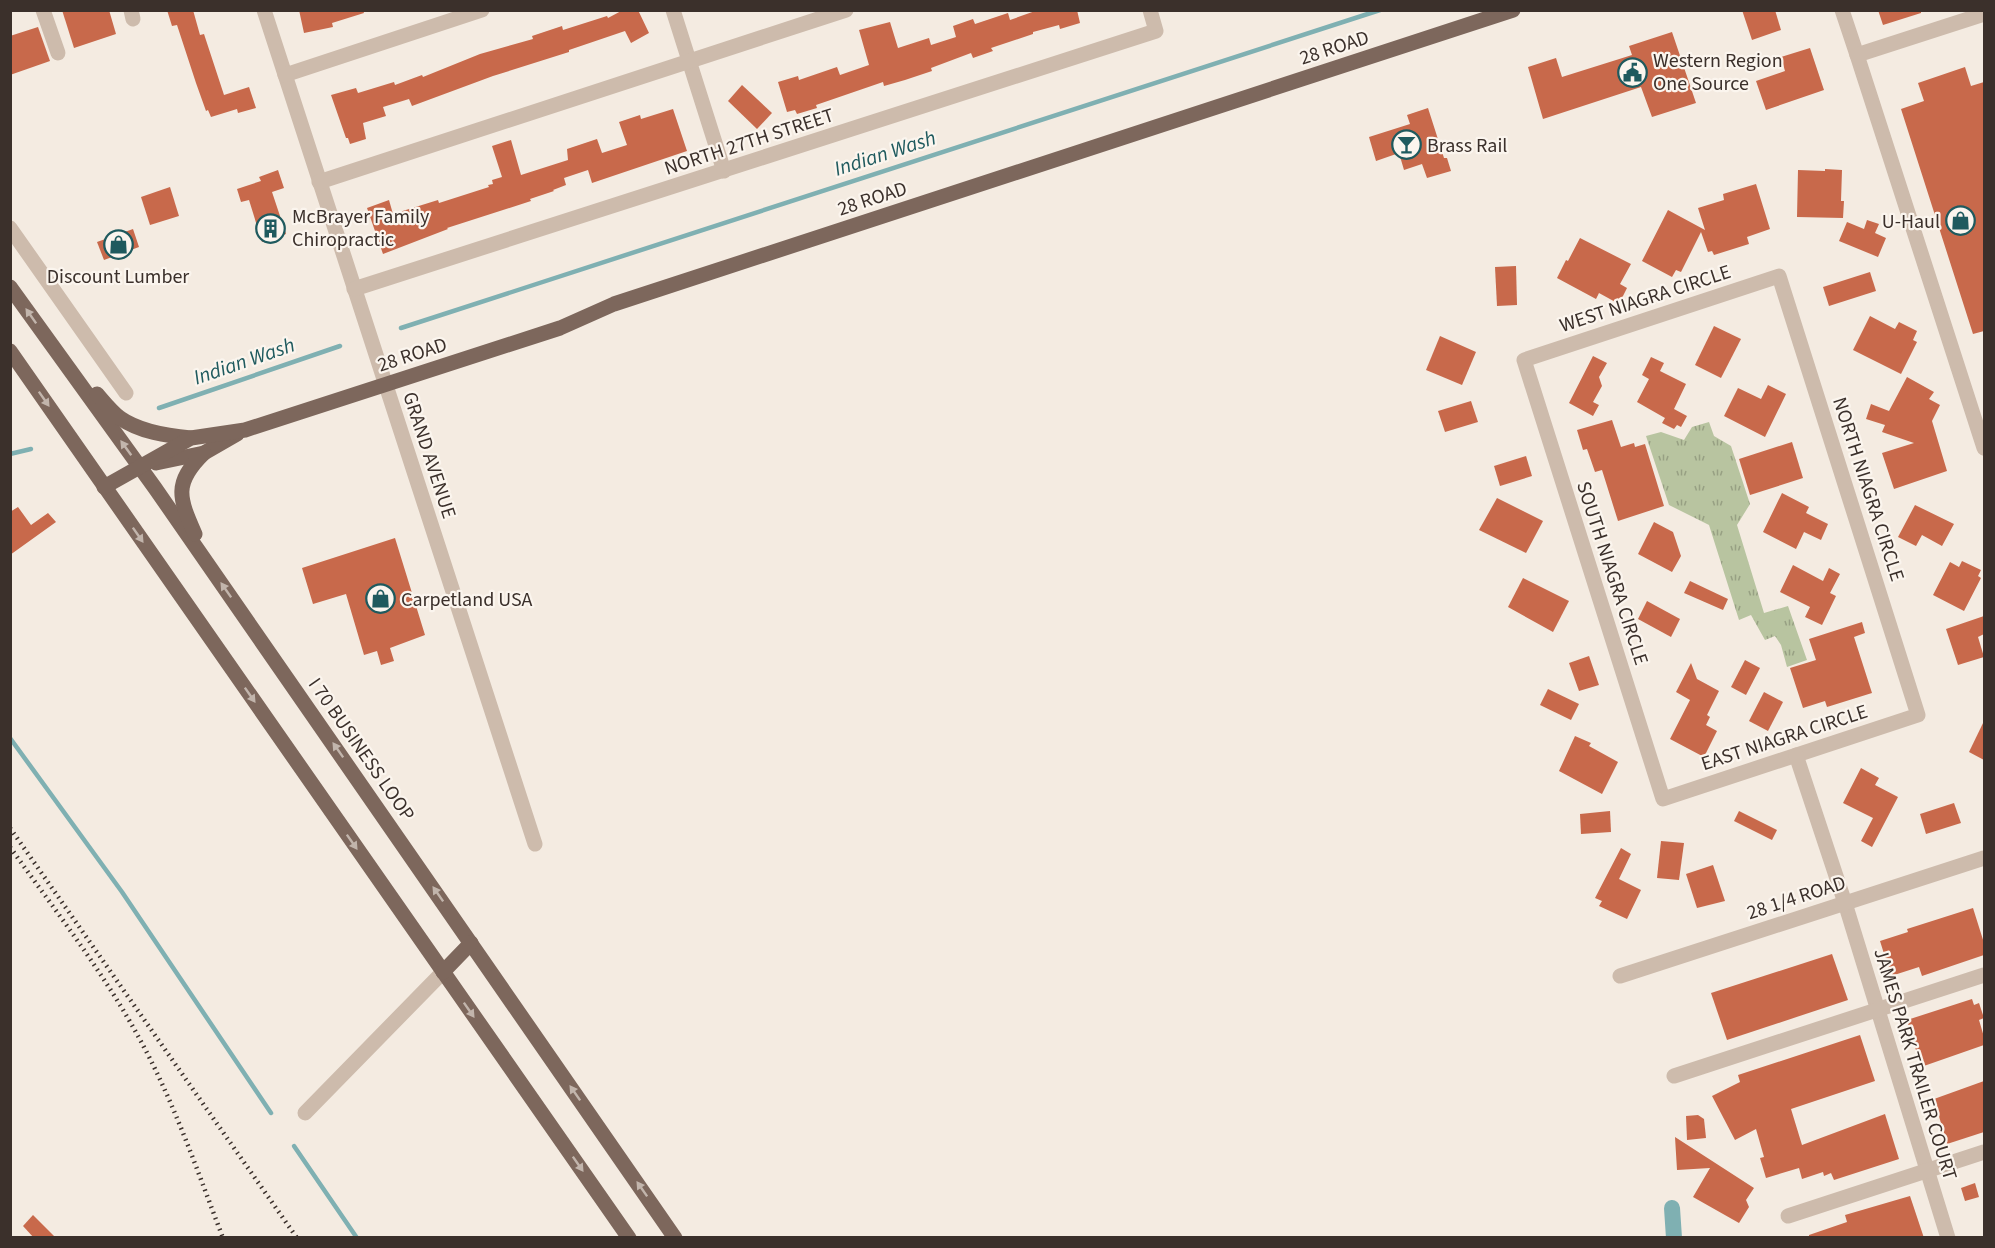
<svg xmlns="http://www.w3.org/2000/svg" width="1995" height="1248" viewBox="0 0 1995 1248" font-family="'Source Sans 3',sans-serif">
	<defs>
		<pattern id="park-tufts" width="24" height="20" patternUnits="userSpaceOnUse" patternTransform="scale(1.5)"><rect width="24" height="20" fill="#b8c4a0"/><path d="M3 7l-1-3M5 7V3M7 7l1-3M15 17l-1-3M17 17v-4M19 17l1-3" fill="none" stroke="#97a083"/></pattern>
	</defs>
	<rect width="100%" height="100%" fill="#f4ebe1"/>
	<!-- park -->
	<polygon fill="url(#park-tufts)" points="1709,422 1714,436 1731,446 1750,504 1737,525 1764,613 1788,606 1807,660 1787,667 1781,645 1775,636 1765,640 1751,615 1739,620 1709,525 1669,505 1646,436 1661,432 1684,440 1692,427"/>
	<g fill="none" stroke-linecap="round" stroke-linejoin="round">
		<!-- stream -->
		<g stroke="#7fb0b2" stroke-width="4.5">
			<polyline points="401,328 1380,10"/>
			<polyline points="159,408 340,346"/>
			<polyline points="10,454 31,449"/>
			<polyline points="10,738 122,892 271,1113"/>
			<polyline points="294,1146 357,1238"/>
		</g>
		<!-- canal -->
		<polyline stroke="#7fb0b2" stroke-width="16" points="1672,1208 1674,1238"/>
	</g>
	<!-- building -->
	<g fill="#c8694b">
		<polygon points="62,10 109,10 116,34 74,48"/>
		<polygon points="167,10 193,10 200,35 204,34 224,95 249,87 256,108 238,113 237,109 211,117 208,110 206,111 196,83 177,25 172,26"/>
		<polygon points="299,10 363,10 364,13 332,23 333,27 304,33"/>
		<polygon points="623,10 638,10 649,33 631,43 625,31 569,50 569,52 493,76 412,106 409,99 383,107 386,116 363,123 366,139 350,144 348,138 346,138 331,95 356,88 358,93 394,82 395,85 422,75 423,77 480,54 533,39 532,36 562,26 563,30 607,16 608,18"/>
		<polygon points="1038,10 1077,10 1080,23 1060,29 1059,25 1033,32 1033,34 991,48 993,51 973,58 971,53 931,68 932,71 905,80 884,86 883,82 816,105 817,108 797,114 795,110 787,112 778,82 798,76 799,80 837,67 840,75 869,65 859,30 890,22 898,48 929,38 931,45 956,37 953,26 973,19 975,24 1008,13 1010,20"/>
		<polygon points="1742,10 1775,10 1781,30 1752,40"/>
		<polygon points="1878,10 1921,10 1921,13 1883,25"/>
		<polygon points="38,27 50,61 10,75 10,36"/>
		<polygon points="1672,32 1696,103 1652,117 1641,87 1543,119 1528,67 1556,58 1562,77 1632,55 1629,46"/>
		<polygon points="1810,48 1824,90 1766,110 1756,81 1785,71 1781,57"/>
		<polygon points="1965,67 1971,86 1984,82 1984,331 1973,334 1901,109 1924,101 1918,83"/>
		<polygon points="742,85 772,113 757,129 728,101"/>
		<polygon points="1428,108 1444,158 1447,158 1451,171 1427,178 1422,164 1404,170 1399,153 1376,161 1369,137 1410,124 1407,115"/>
		<polygon points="673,109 687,151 592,183 588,170 564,178 566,185 553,190 554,191 530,199 531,201 447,228 448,229 383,254 367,208 389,200 393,214 438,200 439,203 489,187 488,185 493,184 492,180 502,177 492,146 511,140 521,175 568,160 567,149 597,139 602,153 627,145 619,122 640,115 641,119"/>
		<polygon points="1825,169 1842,170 1841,201 1844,201 1843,218 1797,217 1798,170 1825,171"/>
		<polygon points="278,170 284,188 272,192 286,234 262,242 249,200 241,202 237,189 261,181 259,177"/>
		<polygon points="1756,184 1770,229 1747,237 1749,244 1714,255 1712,251 1708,252 1701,232 1681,272 1676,270 1672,277 1642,261 1668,210 1705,230 1698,208 1724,200 1723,194"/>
		<polygon points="170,187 179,216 150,225 141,197"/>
		<polygon points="1867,220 1879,224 1875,233 1886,238 1878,257 1839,241 1847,222 1864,229"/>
		<polygon points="133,229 139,247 104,260 97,242"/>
		<polygon points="1580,238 1631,264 1620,284 1627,288 1619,304 1599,293 1596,299 1557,278 1566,260 1568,261"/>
		<polygon points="1516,266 1517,305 1497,306 1495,267"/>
		<polygon points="1870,272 1876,291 1829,306 1823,287"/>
		<polygon points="1870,316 1895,329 1899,322 1917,331 1913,340 1917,342 1901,374 1853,350"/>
		<polygon points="1714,326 1741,339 1721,378 1695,365"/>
		<polygon points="1440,336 1476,352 1462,385 1426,370"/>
		<polygon points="1593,356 1607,363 1599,377 1602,386 1593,402 1599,405 1593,416 1569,403"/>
		<polygon points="1651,357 1664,363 1660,371 1686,384 1674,409 1687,416 1681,427 1677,425 1674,429 1662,423 1665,418 1637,402 1649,379 1642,375"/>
		<polygon points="1907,377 1934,392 1929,399 1940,405 1932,421 1947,471 1894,489 1882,453 1914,443 1882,432 1885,425 1866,419 1871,404 1889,411"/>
		<polygon points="1768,385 1786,394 1765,437 1724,416 1738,388 1761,399"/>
		<polygon points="1471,401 1478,422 1445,432 1438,411"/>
		<polygon points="1612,420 1621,447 1634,443 1635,447 1645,444 1664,506 1618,521 1602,470 1595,472 1587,449 1583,450 1577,430"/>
		<polygon points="1792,442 1803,478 1750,495 1739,459"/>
		<polygon points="1526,456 1532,476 1500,486 1494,466"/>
		<polygon points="1782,493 1809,507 1806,513 1828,524 1821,540 1804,532 1796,549 1763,532"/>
		<polygon points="1497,498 1543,521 1526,553 1479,530"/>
		<polygon points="1915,505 1954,524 1942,546 1922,535 1916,546 1898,537"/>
		<polygon points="18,507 31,525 48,513 56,522 10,555 10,512"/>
		<polygon points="1654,522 1673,532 1681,556 1672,572 1638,554"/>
		<polygon points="395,538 425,635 390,648 394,661 381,665 377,651 364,655 346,594 313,604 302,568"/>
		<polygon points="1962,561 1981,570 1978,576 1981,578 1964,611 1933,595 1950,562 1959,567"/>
		<polygon points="1793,565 1823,581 1829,568 1840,574 1830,593 1836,596 1822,625 1805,617 1810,607 1780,592"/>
		<polygon points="1523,578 1569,601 1553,632 1508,607"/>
		<polygon points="1690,581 1728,599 1723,610 1684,593"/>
		<polygon points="1647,601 1680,619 1671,637 1638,619"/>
		<polygon points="1984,616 1984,634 1978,637 1984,657 1958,665 1946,629"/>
		<polygon points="1862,622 1865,633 1854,637 1872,693 1827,707 1825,701 1803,708 1790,668 1816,660 1809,639"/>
		<polygon points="1589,656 1599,685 1579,691 1569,663"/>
		<polygon points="1745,660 1760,668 1746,695 1731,687"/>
		<polygon points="1691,663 1697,679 1719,691 1707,715 1710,717 1706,725 1717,731 1704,757 1670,739 1690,700 1676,692"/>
		<polygon points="1548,689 1579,704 1571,720 1540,705"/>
		<polygon points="1764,692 1783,702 1768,731 1749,721"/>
		<polygon points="1984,721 1984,760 1969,752"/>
		<polygon points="1575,736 1591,743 1589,746 1618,762 1602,794 1559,771"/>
		<polygon points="1861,768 1879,778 1875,785 1898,797 1872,847 1861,841 1873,818 1843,803"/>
		<polygon points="1954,803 1961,823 1926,834 1920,814"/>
		<polygon points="1610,811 1611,832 1581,834 1580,814"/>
		<polygon points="1739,811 1777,830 1772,840 1734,821"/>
		<polygon points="1661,841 1684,843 1679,880 1657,878"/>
		<polygon points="1621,848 1631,854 1619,879 1641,890 1627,919 1599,906 1602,901 1595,898"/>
		<polygon points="1713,865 1725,901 1697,908 1686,874"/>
		<polygon points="1973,908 1984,943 1984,955 1922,976 1919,967 1891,976 1880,941 1908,932 1907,929"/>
		<polygon points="1832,954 1848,1000 1727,1040 1711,993"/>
		<polygon points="1972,999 1974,1005 1979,1003 1984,1018 1979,1020 1984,1037 1984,1045 1921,1067 1907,1020"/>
		<polygon points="1860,1035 1875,1081 1791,1109 1802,1145 1885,1114 1899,1159 1834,1180 1831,1173 1824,1176 1823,1172 1802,1179 1799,1168 1766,1178 1760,1158 1764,1157 1756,1129 1735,1140 1712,1096 1740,1082 1738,1075"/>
		<polygon points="1984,1081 1984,1132 1947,1144 1934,1099"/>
		<polygon points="1698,1115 1704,1119 1706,1138 1687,1140 1686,1116"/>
		<polygon points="1675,1137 1754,1188 1746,1200 1749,1207 1739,1223 1693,1197 1710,1168 1677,1170"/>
		<polygon points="1975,1183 1979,1197 1965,1201 1961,1188"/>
		<polygon points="1910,1196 1924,1238 1809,1238 1809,1235 1847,1222 1845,1215"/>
		<polygon points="33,1215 56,1238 34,1238 23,1226"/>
	</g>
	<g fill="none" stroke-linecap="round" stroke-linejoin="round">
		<!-- minor -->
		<g stroke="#cdbbac" stroke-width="15">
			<polyline points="43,10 58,53"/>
			<polyline points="131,10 133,19"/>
			<polyline points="264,10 535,844"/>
			<polyline points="673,10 724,171"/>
			<polyline points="1842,10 1857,55"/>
			<polyline points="1984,14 1857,55 1984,448"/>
			<polyline points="285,75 482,10"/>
			<polyline points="319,182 846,10"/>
			<polyline points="10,228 126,393"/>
			<polygon points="1779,276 1918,715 1663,799 1524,360"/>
			<polyline points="354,289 1156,31 1150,10"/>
			<polyline points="1796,755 1845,903 1948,1238"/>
			<polyline points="1620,976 1984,858"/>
			<polyline points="1674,1076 1984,975"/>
			<polyline points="305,1113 443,972"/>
			<polyline points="1788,1216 1984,1152"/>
		</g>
		<!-- major -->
		<g stroke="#7d675c" stroke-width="15">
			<polyline points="10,287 155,488 675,1238"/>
			<polyline points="10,351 629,1238"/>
			<path d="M97,394C104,402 111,411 120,418C140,432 167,436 191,438"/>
			<polyline points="156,463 204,453 237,434"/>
			<polyline points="104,487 191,438 245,430 560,328 614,304 1513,10"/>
			<path d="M195,534C179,498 173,483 204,453"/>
			<polyline points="443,972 471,943"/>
		</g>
		<!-- rail -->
		<g stroke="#3b302b" stroke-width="4.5" stroke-dasharray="1.5 4.5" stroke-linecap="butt">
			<polyline points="10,828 297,1238"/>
			<path d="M10,847C54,909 102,970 138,1036C173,1099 197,1170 223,1238"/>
		</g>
	</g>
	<!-- one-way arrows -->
	<defs><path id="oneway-solid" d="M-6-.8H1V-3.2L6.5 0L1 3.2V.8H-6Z" transform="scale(1.5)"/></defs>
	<g fill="#c2b5ac">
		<use href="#oneway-solid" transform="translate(31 316) rotate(-125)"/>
		<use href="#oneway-solid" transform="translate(44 399) rotate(55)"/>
		<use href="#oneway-solid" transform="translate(126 448) rotate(-126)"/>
		<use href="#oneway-solid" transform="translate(138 535) rotate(55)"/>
		<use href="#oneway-solid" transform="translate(226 590) rotate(-125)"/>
		<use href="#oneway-solid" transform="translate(250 695) rotate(55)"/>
		<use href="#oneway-solid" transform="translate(338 750) rotate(-125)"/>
		<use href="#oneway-solid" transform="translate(352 842) rotate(55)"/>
		<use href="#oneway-solid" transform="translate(438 894) rotate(-125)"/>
		<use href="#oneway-solid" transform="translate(469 1010) rotate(55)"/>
		<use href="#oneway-solid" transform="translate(575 1093) rotate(-125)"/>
		<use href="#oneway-solid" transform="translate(578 1164) rotate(55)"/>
		<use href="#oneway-solid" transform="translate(642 1189) rotate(-125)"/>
	</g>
	<!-- icons -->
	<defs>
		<symbol id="civic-ring" viewBox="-11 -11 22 22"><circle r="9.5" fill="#fbf5ee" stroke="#1f5a5e" stroke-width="1.5"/><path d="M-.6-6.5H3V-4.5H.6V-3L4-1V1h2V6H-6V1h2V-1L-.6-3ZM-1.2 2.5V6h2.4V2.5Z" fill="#1f5a5e"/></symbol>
		<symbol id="bar-ring" viewBox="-11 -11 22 22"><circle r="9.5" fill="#fbf5ee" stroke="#1f5a5e" stroke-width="1.5"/><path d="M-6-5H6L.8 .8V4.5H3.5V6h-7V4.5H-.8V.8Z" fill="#1f5a5e"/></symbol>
		<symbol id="shop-ring" viewBox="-11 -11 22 22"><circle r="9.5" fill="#fbf5ee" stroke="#1f5a5e" stroke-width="1.5"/><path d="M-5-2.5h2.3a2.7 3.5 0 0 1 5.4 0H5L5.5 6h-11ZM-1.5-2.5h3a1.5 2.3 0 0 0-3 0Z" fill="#1f5a5e"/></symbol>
		<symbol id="building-ring" viewBox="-11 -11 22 22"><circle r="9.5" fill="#fbf5ee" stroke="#1f5a5e" stroke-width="1.5"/><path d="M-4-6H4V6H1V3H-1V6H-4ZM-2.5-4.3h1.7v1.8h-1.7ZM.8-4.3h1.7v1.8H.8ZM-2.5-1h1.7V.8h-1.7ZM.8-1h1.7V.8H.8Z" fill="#1f5a5e"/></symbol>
	</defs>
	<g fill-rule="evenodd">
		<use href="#civic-ring" x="1616" y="56" width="33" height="33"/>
		<use href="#bar-ring" x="1390" y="128" width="33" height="33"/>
		<use href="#shop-ring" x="1944" y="204" width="33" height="33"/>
		<use href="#building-ring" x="254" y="212" width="33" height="33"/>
		<use href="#shop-ring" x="102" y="228" width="33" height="33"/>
		<use href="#shop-ring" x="364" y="582" width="33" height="33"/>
	</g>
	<g text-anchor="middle" stroke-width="4.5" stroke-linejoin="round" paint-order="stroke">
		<!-- street labels -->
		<g font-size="20" fill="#3b302b" stroke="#fbf5ee">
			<text transform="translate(1334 47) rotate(-18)" y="7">28 ROAD</text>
			<text transform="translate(749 141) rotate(-18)" y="7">NORTH 27TH STREET</text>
			<text transform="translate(872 198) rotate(-18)" y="7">28 ROAD</text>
			<text transform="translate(1645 298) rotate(-18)" y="7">WEST NIAGRA CIRCLE</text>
			<text transform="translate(412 354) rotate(-18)" y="7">28 ROAD</text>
			<text transform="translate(430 455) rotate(72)" y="7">GRAND AVENUE</text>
			<text transform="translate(1869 489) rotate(72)" y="7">NORTH NIAGRA CIRCLE</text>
			<text transform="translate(1613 573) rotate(72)" y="7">SOUTH NIAGRA CIRCLE</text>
			<text transform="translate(1784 737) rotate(-18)" y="7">EAST NIAGRA CIRCLE</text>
			<text transform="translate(362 749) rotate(55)" y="7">I 70 BUSINESS LOOP</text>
			<text transform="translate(1796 897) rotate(-18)" y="7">28 1/4 ROAD</text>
			<text transform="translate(1916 1064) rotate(73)" y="7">JAMES PARK TRAILER COURT</text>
		</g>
		<!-- poi labels -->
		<g font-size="20" fill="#3b302b" stroke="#fbf5ee" text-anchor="start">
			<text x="1653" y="67">Western Region<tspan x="1653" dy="23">One Source</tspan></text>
			<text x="1427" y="152">Brass Rail</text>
			<text x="292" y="223">McBrayer Family<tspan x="292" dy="23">Chiropractic</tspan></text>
			<text x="1940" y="228" text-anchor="end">U-Haul</text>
			<text x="118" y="283" text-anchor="middle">Discount Lumber</text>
			<text x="401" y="606">Carpetland USA</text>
		</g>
		<!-- water labels -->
		<g font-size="21" font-style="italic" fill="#1f5a5e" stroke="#fbf5ee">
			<text transform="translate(885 153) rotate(-18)" y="7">Indian Wash</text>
			<text transform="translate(244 361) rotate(-19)" y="7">Indian Wash</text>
		</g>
	</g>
	<!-- border -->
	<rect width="1995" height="1248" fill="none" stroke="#3b302b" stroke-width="24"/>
</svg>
